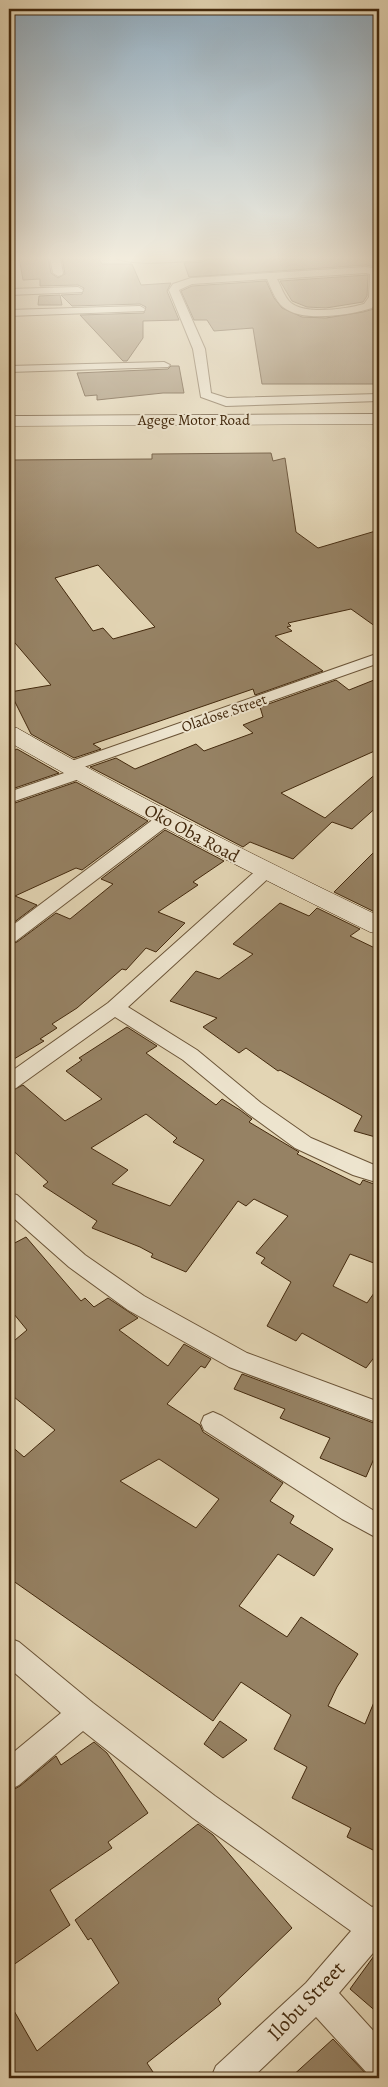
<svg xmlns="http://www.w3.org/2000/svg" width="388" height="2087" viewBox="0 0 388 2087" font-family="Alegreya,serif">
	<rect width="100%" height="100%" fill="#e3d5b4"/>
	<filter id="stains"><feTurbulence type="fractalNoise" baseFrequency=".004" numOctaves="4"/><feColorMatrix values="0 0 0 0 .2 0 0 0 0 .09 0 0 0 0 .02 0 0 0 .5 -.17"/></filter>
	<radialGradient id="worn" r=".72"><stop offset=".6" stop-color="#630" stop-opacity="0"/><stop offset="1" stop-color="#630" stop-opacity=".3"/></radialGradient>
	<!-- building -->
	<g fill="#968264" stroke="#43290d" fill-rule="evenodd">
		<polygon points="19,257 48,257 51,273 58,278 65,274 62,257 98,257 102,264 132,264 141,285 171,283 167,291 179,320 143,321 143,338 127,361 123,361 80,315 144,313 146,307 140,304 72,306 61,295 82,294 84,288 78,285 40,286 40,279 23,280"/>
		<polygon points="254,257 379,257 379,269 377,267 366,265 189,277 184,263 202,262 208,259"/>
		<polygon points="368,275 367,296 363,302 326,308 307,307 292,301 280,281"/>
		<polygon points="266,281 274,298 282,308 302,317 326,318 363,312 374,309 379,298 379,384 262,384 253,328 214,331 207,320 194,320 181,291 192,286"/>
		<polygon points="60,295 62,305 38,305 39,296"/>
		<polygon points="171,366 179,366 184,393 163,393 97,400 97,395 85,396 77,373 168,369"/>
		<path d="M271,453L273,461L285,458L296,532L318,548L379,530V629L351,609L288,623L291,626L287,627L292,631L275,636L323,671L255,695L253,689L93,744L101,749L74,758L31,734L10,692L51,685L9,636V460L152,459V454ZM98,565L155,627L113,639L103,628L93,631L55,578Z"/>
		<polygon points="379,678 379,749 281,793 325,818 379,771 379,805 352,829 332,822 293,859 250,842 243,847 90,767 116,758 135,769 196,744 204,751 253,733 243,725 263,717 260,707 336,680 349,690"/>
		<polygon points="17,749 59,773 9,790 9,753"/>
		<polygon points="76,782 148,821 82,870 76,868 15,896 37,905 9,926 9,805"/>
		<polygon points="165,830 224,861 193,882 198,885 158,912 185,923 156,952 146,948 126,970 122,969 77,1008 52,1024 57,1028 40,1039 44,1041 9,1062 9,945 17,942 56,913 70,919 113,884 101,879"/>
		<polygon points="379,847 379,914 334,892"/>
		<polygon points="280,903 309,916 317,908 360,929 350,936 379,950 379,1138 354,1131 362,1116 280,1070 278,1071 246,1048 239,1053 203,1027 217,1018 170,1001 196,971 219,979 253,954 233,944"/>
		<path d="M127,1027L157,1046L146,1053L216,1105L222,1099L240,1110L252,1119L249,1122L299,1152L297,1154L360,1185L363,1180L379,1186V1265L350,1254L333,1286L367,1303L379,1286V1351L366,1368L302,1333L296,1341L267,1326L291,1282L261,1263L265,1258L256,1253L288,1216L254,1199L246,1206L238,1201L186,1272L151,1257L153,1254L140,1247L92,1228L97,1221L43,1186L48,1182L9,1147V1092L23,1085L65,1121L102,1099L66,1071L82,1060L79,1058ZM146,1114L177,1138L173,1142L204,1160L170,1206L112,1184L128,1170L91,1148Z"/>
		<path d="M26,1237L81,1301L85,1298L94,1307L108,1298L138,1318L119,1330L168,1366L184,1344L211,1359L205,1368L201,1366L167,1404L200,1425L203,1432L283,1483L270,1501L294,1516L290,1523L333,1549L314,1576L278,1554L239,1606L287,1637L301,1617L358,1654L337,1687L328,1706L365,1724L379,1690V1853L347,1837L351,1828L292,1798L307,1767L274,1749L291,1715L241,1682L213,1721L9,1578V1444L24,1457L55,1430L9,1393V1345L27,1330L9,1308V1246ZM159,1459L219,1499L196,1528L120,1481Z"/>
		<polygon points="242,1374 379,1425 379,1447 366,1477 320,1458 330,1438 280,1418 285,1409 234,1389"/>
		<polygon points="220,1721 247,1740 223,1758 204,1744"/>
		<polygon points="94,1742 107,1753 148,1813 108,1842 112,1848 50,1890 70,1925 9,1968 9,1792 20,1786 56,1756 61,1765"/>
		<polygon points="198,1824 213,1835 292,1928 218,1999 221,2004 147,2063 157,2078 9,2078 9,2002 37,2051 119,1983 91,1938 88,1940 75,1920"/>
		<polygon points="379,1949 379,2014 350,1989"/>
		<polygon points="333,2039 370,2078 290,2078"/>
	</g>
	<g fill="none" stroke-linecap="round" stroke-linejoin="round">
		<defs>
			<g id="street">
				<polygon points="50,257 60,257 63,273 62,275 58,276 53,273"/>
				<path d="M115,257H207L202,260C184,261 127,267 115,257Z"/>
				<path d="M366,267L377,269C384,280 379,298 372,308C350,315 302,323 283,307C275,300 271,288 267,279L192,284L179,290L205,349L211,393L227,398L379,394V401L226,406L201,397L193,349L169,290L173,284L191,278ZM366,273L370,274L369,297L364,304C346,309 306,315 291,303C284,297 281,286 277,279Z"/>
				<polygon points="78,287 83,290 82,292 9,295 9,289"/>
				<polygon points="140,306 145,309 144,311 9,316 9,310"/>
				<polygon points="164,362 170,365 168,367 9,372 9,366"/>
				<polygon points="379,653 379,663 81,768 85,769 87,773 85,777 9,803 9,792 67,772 63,770 61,767 63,764"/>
				<polygon points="165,814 171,815 174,819 171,823 16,941 9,943 9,928 159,815"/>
				<polygon points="266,866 272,867 275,871 272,875 128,1007 197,1050 261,1103 311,1138 379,1167 379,1183 353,1175 295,1148 247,1113 183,1060 115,1017 16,1088 9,1090 9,1073 108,1003 260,867"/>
				<polygon points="9,1193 17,1195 85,1255 144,1296 247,1353 379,1402 379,1423 229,1367 128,1310 69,1267 9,1214"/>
				<polygon points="213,1412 222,1416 379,1514 379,1539 342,1519 204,1430 201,1423 204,1416"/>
				<polygon points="9,1638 19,1642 93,1703 215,1796 372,1907 379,1904 379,1946 339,1993 379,2037 379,2077 367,2073 316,2017 252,2078 211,2078 216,2066 306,1983 351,1931 193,1818 83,1731 19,1785 9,1790 9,1756 61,1713 9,1668"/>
			</g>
			<g id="secondary">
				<polygon points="379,414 379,424 9,426 9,416"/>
				<path d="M9,726L17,728C135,796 257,857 379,916V934L370,932C248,872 127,810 9,742Z"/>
			</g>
		</defs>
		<!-- street casing -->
		<use href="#street" stroke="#6b5437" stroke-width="2"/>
		<!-- secondary casing -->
		<use href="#secondary" stroke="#43290d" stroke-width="1"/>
		<!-- street -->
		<use href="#street" fill="#ede4ce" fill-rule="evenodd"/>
		<!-- secondary -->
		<use href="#secondary" fill="#ede4ce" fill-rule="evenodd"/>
	</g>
	<!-- sky -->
	<linearGradient id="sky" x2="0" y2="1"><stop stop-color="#90aabc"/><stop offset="0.47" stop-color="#f2ecdd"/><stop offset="1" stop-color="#f2ecdd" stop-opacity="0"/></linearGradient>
	<rect width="388" height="549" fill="url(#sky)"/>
	<g text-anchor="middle" stroke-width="4" stroke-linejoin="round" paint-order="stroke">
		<!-- far-street labels -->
		<g font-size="15" fill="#43290d" stroke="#ede4ce">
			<text x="194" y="425">Agege Motor Road</text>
			<text transform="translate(224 713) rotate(-19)" y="5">Oladose Street</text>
		</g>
		<!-- street labels -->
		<g font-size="18" fill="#43290d" stroke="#ede4ce">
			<text transform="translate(192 833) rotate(28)" y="6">Oko Oba Road</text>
		</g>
		<!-- near-street labels -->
		<g font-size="21" fill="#43290d" stroke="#ede4ce">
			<text transform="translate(306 2001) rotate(-46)" y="7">Ilobu Street</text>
		</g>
	</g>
	<!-- margin -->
	<rect width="388" height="2087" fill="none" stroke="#e3d5b4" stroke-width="30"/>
	<rect x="10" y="10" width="368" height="2067" fill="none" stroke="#43290d" stroke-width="2.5"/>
	<rect x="15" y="15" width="358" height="2057" fill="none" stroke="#43290d"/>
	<rect width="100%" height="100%" filter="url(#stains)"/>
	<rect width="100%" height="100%" fill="url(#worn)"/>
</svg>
